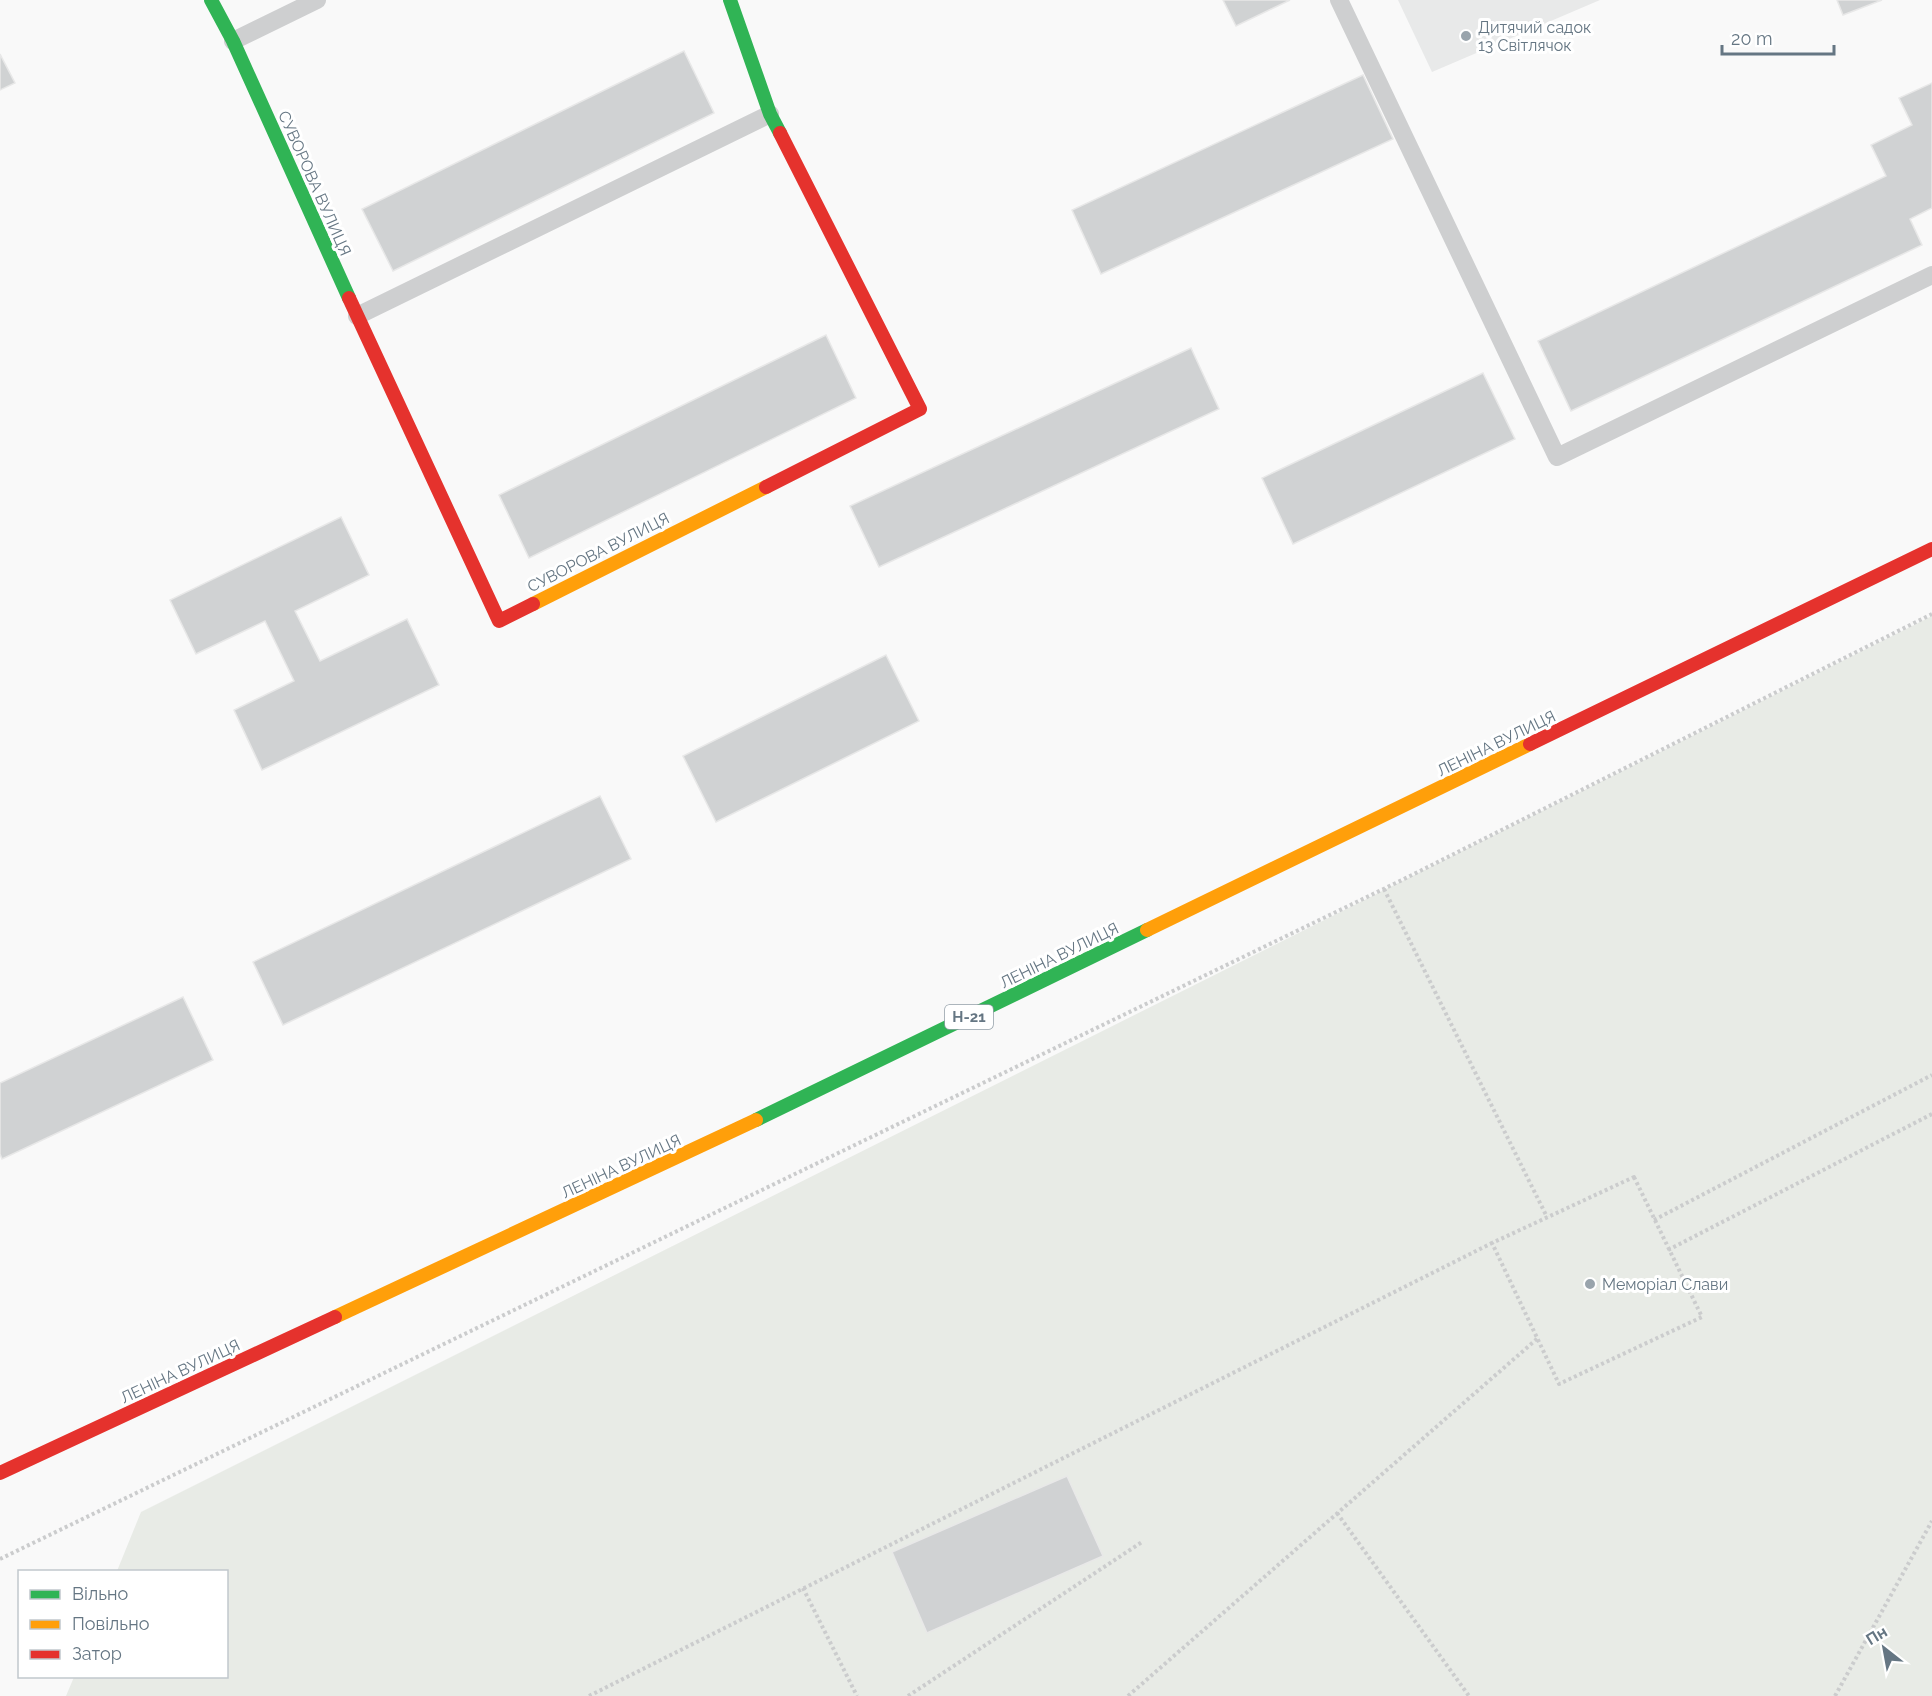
<svg xmlns="http://www.w3.org/2000/svg" width="1932" height="1696" viewBox="0 0 1932 1696" font-family="Raleway,sans-serif">
	<rect width="100%" height="100%" fill="#f9f9f9"/>
	<!-- built -->
	<polygon fill="#e8e9e9" points="1398,0 1600,0 1432,72"/>
	<!-- green -->
	<polygon fill="#e8ebe6" points="1932,616 1932,1696 66,1696 74,1677 226,1676 226,1572 117,1571 141,1512"/>
	<!-- building -->
	<g fill="#d0d2d3" stroke="#e8e8e8" stroke-width="1.5">
		<polygon points="1223,0 1290,0 1236,26"/>
		<polygon points="1837,0 1882,0 1843,15"/>
		<polygon points="684,51 714,113 393,271 362,209"/>
		<polygon points="0,54 15,83 0,90"/>
		<polygon points="1363,75 1393,139 1101,274 1072,210"/>
		<polygon points="1932,83 1932,208 1910,219 1922,245 1571,411 1538,341 1886,176 1871,145 1912,125 1899,98"/>
		<polygon points="826,335 856,398 529,558 499,495"/>
		<polygon points="1191,348 1219,409 879,567 850,506"/>
		<polygon points="1483,373 1515,439 1293,544 1262,478"/>
		<polygon points="341,517 369,575 295,611 320,661 407,619 439,685 262,770 234,710 294,681 265,621 196,654 170,600"/>
		<polygon points="886,655 919,721 716,822 683,756"/>
		<polygon points="600,796 631,859 283,1025 253,962"/>
		<polygon points="183,997 213,1060 2,1159 0,1154 0,1083"/>
		<polygon points="1067,1476 1103,1556 927,1633 892,1552"/>
	</g>
	<g fill="none" stroke-linecap="round" stroke-linejoin="round">
		<!-- path -->
		<g stroke="#cbcccd" stroke-width="4" stroke-dasharray="3 3" stroke-linecap="butt">
			<polyline points="1384,889 1547,1217"/>
			<polygon points="1634,1177 1702,1317 1559,1384 1492,1243"/>
			<polyline points="1654,1220 1932,1075"/>
			<polyline points="1668,1250 1932,1114"/>
			<polyline points="1337,1513 1469,1696"/>
			<polyline points="0,1559 1402,880 1932,614"/>
			<polyline points="803,1588 857,1696"/>
			<polyline points="589,1696 1492,1243"/>
			<polyline points="908,1696 1142,1542"/>
			<polyline points="1128,1696 1538,1338"/>
			<polyline points="1835,1696 1932,1521"/>
		</g>
		<!-- lane -->
		<g stroke="#cecfd0" stroke-width="18">
			<polyline points="1339,0 1557,457 1932,275"/>
			<polyline points="233,41 317,0"/>
			<polyline points="357,316 770,114"/>
		</g>
		<!-- fast -->
		<g stroke="#30b455" stroke-width="14">
			<polyline points="211,0 233,41 349,298"/>
			<polyline points="730,0 770,114 780,133"/>
			<polyline points="756,1120 1147,930"/>
		</g>
		<!-- slow -->
		<g stroke="#ff9f0a" stroke-width="14">
			<polyline points="533,604 766,487"/>
			<polyline points="1147,930 1530,744"/>
			<polyline points="335,1317 756,1120"/>
		</g>
		<!-- jam -->
		<g stroke="#e5322d" stroke-width="14">
			<polyline points="349,298 499,621 533,604"/>
			<polyline points="766,487 920,409 780,133"/>
			<polyline points="1530,744 1932,549"/>
			<polyline points="0,1473 335,1317"/>
		</g>
	</g>
	<!-- markers -->
	<g fill="#99a4ac" stroke="#fff" stroke-width="2">
		<circle cx="1466" cy="36" r="6"/>
		<circle cx="1590" cy="1284" r="6"/>
	</g>
	<g text-anchor="middle" stroke-width="6" stroke-linejoin="round" paint-order="stroke">
		<!-- shield labels -->
		<rect fill="#fff" stroke="#939fa8" stroke-width="1.5" x="945" y="1005" width="48" height="24" rx="4.5"/>
		<g font-size="15" font-weight="bold" fill="#657683">
			<text x="969" y="1022">Н-21</text>
		</g>
		<!-- poi labels -->
		<g font-size="16" fill="#657683" stroke="#fff" text-anchor="start">
			<text x="1478" y="33">Дитячий садок<tspan x="1478" dy="18">13 Світлячок</tspan></text>
			<text x="1602" y="1290">Меморіал Слави</text>
		</g>
		<!-- street labels -->
		<g font-size="16" fill="#657683" stroke="#fff">
			<text transform="translate(315 183) rotate(66)" y="6">СУВОРОВА ВУЛИЦЯ</text>
			<text transform="translate(598 552) rotate(-27)" y="6">СУВОРОВА ВУЛИЦЯ</text>
			<text transform="translate(1496 743) rotate(-26)" y="6">ЛЕНІНА ВУЛИЦЯ</text>
			<text transform="translate(1059 955) rotate(-26)" y="6">ЛЕНІНА ВУЛИЦЯ</text>
			<text transform="translate(621 1166) rotate(-25)" y="6">ЛЕНІНА ВУЛИЦЯ</text>
			<text transform="translate(180 1371) rotate(-25)" y="6">ЛЕНІНА ВУЛИЦЯ</text>
		</g>
	</g>
	<!-- legend -->
	<rect x="18" y="1570" width="210" height="108" fill="#ffffff" stroke="#c1c8cd" stroke-width="1.5"/>
	<rect x="30" y="1590" width="30" height="9" fill="#30b455" stroke="#c1c8cd" stroke-width="1.5"/>
	<text x="72" y="1600" font-size="18" fill="#657683">Вільно</text>
	<rect x="30" y="1620" width="30" height="9" fill="#ff9f0a" stroke="#c1c8cd" stroke-width="1.5"/>
	<text x="72" y="1630" font-size="18" fill="#657683">Повільно</text>
	<rect x="30" y="1650" width="30" height="9" fill="#e5322d" stroke="#c1c8cd" stroke-width="1.5"/>
	<text x="72" y="1660" font-size="18" fill="#657683">Затор</text>
	<!-- north arrow -->
	<g transform="translate(1884 1648) rotate(329)" stroke="#ffffff" stroke-width="4.5" paint-order="stroke">
	<path d="M0-4.5L10 22L0 15L-10 22Z" fill="#657683"/>
	<text y="-9" font-size="16" font-weight="bold" text-anchor="middle" fill="#657683">Пн</text>
	</g>
	<!-- scale -->
	<path d="M1722 45v9h112v-9" fill="none" stroke="#657683" stroke-width="3"/>
	<text x="1731" y="45" font-size="18" fill="#657683" stroke="#ffffff" stroke-width="4.5" paint-order="stroke">20 m</text>
</svg>
